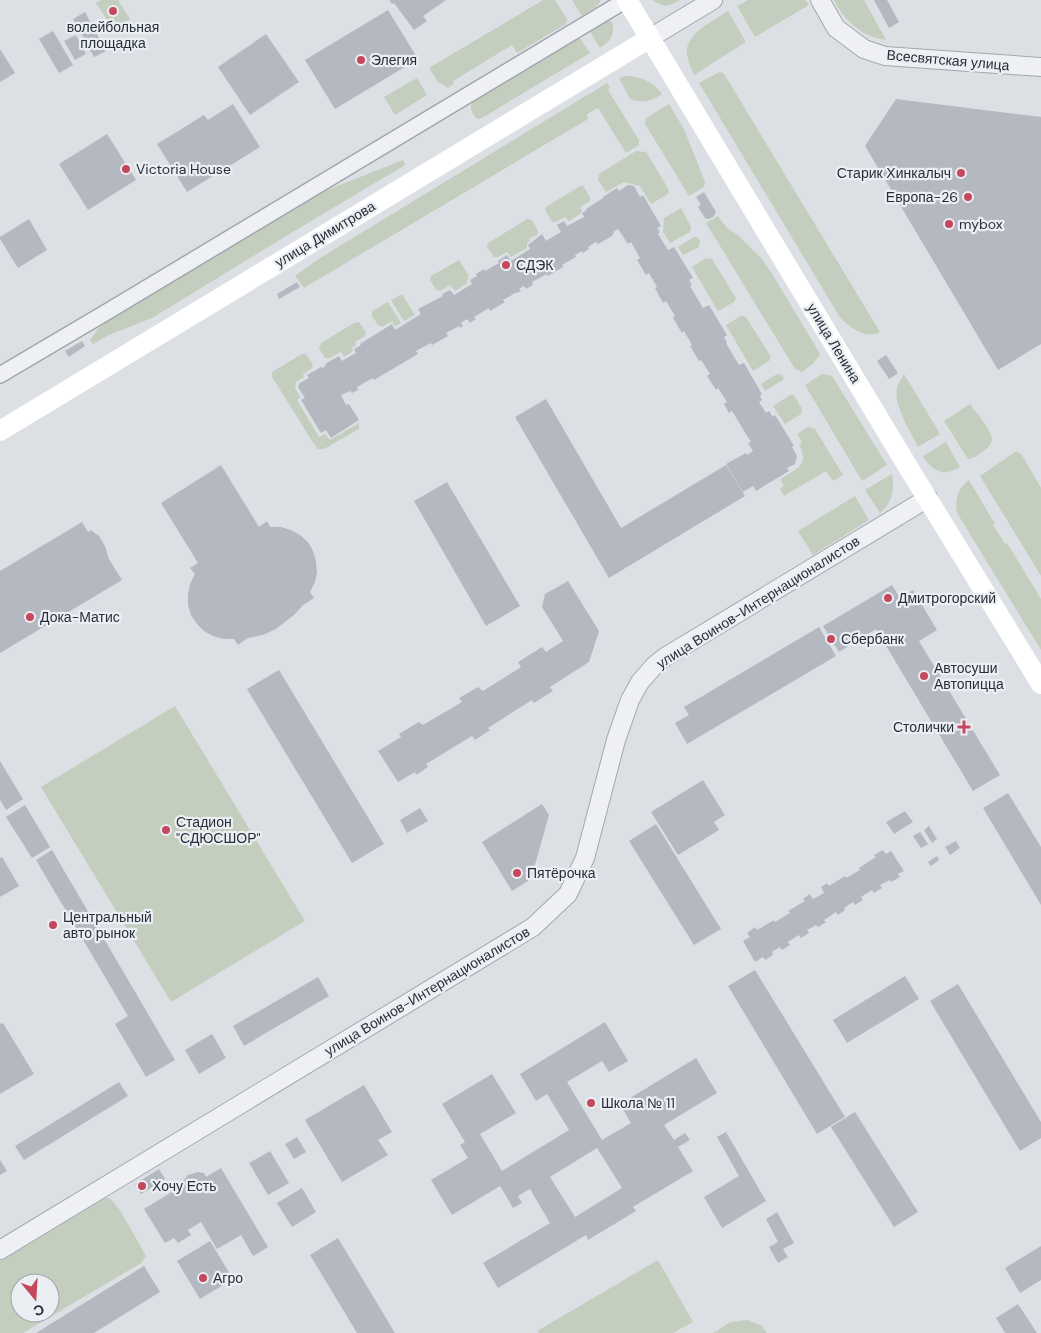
<svg xmlns="http://www.w3.org/2000/svg" width="1041" height="1333" viewBox="0 0 1041 1333" font-family="'DM Sans',sans-serif">
	<rect width="100%" height="100%" fill="#dce0e5"/>
	<!-- green -->
	<g fill="#c3cebe" fill-rule="evenodd">
		<polygon points="101,0 118,0 130,19 114,30 96,3"/>
		<polygon points="543,0 555,0 567,19 566,24 517,53 512,45 453,81 454,84 448,88 438,82 429,68"/>
		<path d="M572,0H601C598,8 588,11 582,16Z"/>
		<path d="M652,0H680C668,7 664,8 652,0Z"/>
		<polygon points="748,0 805,0 809,5 755,37 737,6"/>
		<path d="M834,0H864L886,40C863,37 844,21 834,0Z"/>
		<path d="M728,11L746,42L694,75C691,68 687,60 687,52C686,33 715,20 728,11Z"/>
		<path d="M606,21H611L613,24C614,37 610,41 600,48L589,30Z"/>
		<path d="M579,37L590,53L487,115L479,119L476,118C471,112 469,108 473,101Z"/>
		<path d="M719,72L723,73L726,77L880,332C865,340 849,327 839,316L699,83Z"/>
		<path d="M624,76C640,76 652,81 662,94C651,102 642,103 630,99L619,78Z"/>
		<polygon points="417,78 427,95 395,115 384,97"/>
		<polygon points="607,83 610,87 608,90 639,140 639,145 626,153 598,108 587,114 588,119 304,288 295,276 320,258"/>
		<polygon points="669,104 684,129 705,182 704,187 689,196 645,124 646,118"/>
		<polygon points="636,151 646,152 669,190 668,194 651,204 640,186 624,182 606,192 598,180 599,174"/>
		<polygon points="403,160 405,165 291,233 152,318 109,335 93,344 90,340 102,324 317,194"/>
		<polygon points="580,186 583,186 590,197 590,201 580,207 582,211 580,214 569,221 565,217 556,222 552,222 545,210 546,207"/>
		<polygon points="681,208 691,227 690,232 670,243 663,232 664,218"/>
		<polygon points="718,216 727,228 738,235 761,258 771,272 820,354 813,364 802,372 795,369 706,223"/>
		<polygon points="527,219 532,220 538,231 538,234 529,239 530,241 527,243 527,248 511,257 507,252 498,257 494,257 487,247 488,243"/>
		<polygon points="694,237 698,238 700,241 699,247 683,255 678,247"/>
		<polygon points="706,258 712,259 736,298 734,302 718,311 692,267"/>
		<polygon points="459,260 469,276 466,284 455,291 450,285 440,291 436,290 430,280 431,276"/>
		<polygon points="402,294 415,315 404,321 391,300"/>
		<polygon points="388,302 401,323 395,326 392,321 382,327 378,325 372,316 372,311"/>
		<polygon points="741,316 746,317 771,357 769,361 753,371 726,325"/>
		<polygon points="359,322 366,332 365,336 355,342 356,345 352,348 353,351 344,357 341,352 330,358 325,358 319,348 321,343 354,323"/>
		<polygon points="302,354 306,354 313,365 312,368 303,374 304,377 296,382 295,388 300,397 297,400 319,437 325,434 330,440 359,423 359,429 324,449 318,449 314,444 272,377 272,372"/>
		<polygon points="777,374 782,375 784,379 765,391 761,384"/>
		<polygon points="822,374 832,376 887,465 862,481 805,385"/>
		<path d="M904,374L940,434L918,447C911,432 893,405 897,388C898,383 902,378 904,374Z"/>
		<polygon points="790,395 794,395 802,409 801,414 785,424 773,406"/>
		<path d="M970,404C975,411 992,431 992,439C992,443 989,447 986,449C980,454 975,458 968,459L944,421Z"/>
		<path d="M808,427L815,429L843,475L833,481L826,471L784,496L780,489L784,486L780,479C796,469 810,466 799,445L802,442L797,434Z"/>
		<path d="M946,442L960,467C945,477 932,472 923,456Z"/>
		<polygon points="1015,452 1018,452 1022,455 1041,488 1041,576 980,476"/>
		<path d="M892,474C895,489 892,503 880,513L865,490Z"/>
		<path d="M969,480L995,524L993,525L1005,544L1007,543L1041,599V650L957,513C955,499 957,489 969,480Z"/>
		<polygon points="855,496 869,520 813,555 798,531"/>
		<polygon points="175,706 305,921 171,1002 41,787"/>
		<path d="M104,1198H110L120,1210L146,1256L141,1263L23,1333H0V1261ZM20,1283H50V1313H20Z"/>
		<polygon points="658,1260 693,1322 673,1333 539,1333 537,1331"/>
		<polygon points="747,1320 762,1326 767,1333 713,1333 731,1322"/>
	</g>
	<!-- building -->
	<g fill="#b4b9c1" fill-rule="evenodd">
		<polygon points="389,0 446,0 423,16 427,21 414,30 394,3 392,4"/>
		<polygon points="874,0 887,0 899,22 889,28"/>
		<polygon points="388,10 418,59 335,109 305,60"/>
		<polygon points="85,12 106,51 94,57 73,19"/>
		<polygon points="53,31 73,65 59,73 39,39"/>
		<polygon points="266,34 299,82 250,115 218,67"/>
		<polygon points="76,35 86,54 75,60 64,41"/>
		<polygon points="0,49 15,73 0,82"/>
		<polygon points="896,99 1041,117 1041,344 998,370 865,146"/>
		<polygon points="233,104 260,147 187,192 157,144 204,115 208,120"/>
		<polygon points="107,134 136,180 88,210 59,164"/>
		<polygon points="628,185 634,186 640,197 643,195 661,226 657,228 660,232 658,234 668,250 674,247 693,278 689,280 692,285 690,286 703,308 709,305 727,335 724,337 727,342 726,343 739,365 744,363 762,394 760,396 762,400 759,402 766,413 769,411 773,417 775,415 794,446 792,447 797,456 795,464 787,468 789,471 756,491 753,486 743,492 726,464 746,453 747,455 753,451 748,443 751,442 732,411 729,413 724,404 727,402 718,388 716,390 707,376 710,374 701,360 699,361 690,346 692,345 684,331 682,333 673,318 675,316 666,301 663,303 655,288 657,287 649,273 646,275 637,260 640,258 631,242 628,244 618,229 613,232 614,233 612,235 612,236 598,244 596,242 588,247 589,249 583,253 582,251 575,255 576,257 562,265 563,267 548,276 547,274 532,282 533,285 526,289 524,286 519,289 521,291 517,293 517,292 503,300 505,302 490,311 489,308 474,317 476,319 470,323 467,319 461,323 463,326 460,328 459,326 446,333 448,336 432,345 431,343 416,351 418,354 374,380 373,378 357,387 358,390 352,393 350,391 341,395 346,405 349,404 359,420 331,438 326,430 321,433 301,400 305,398 298,387 300,383 309,378 307,375 321,367 322,368 326,366 325,364 339,356 342,361 356,353 354,349 361,345 360,344 392,324 395,330 421,314 418,309 443,296 442,294 450,290 454,295 472,284 470,280 477,276 476,274 484,269 485,271 499,263 498,261 507,255 511,261 530,249 528,245 542,234 546,241 561,232 557,225 564,221 567,226 584,217 582,213 587,210 586,209 603,198 603,197 617,188 619,191"/>
		<polygon points="704,192 716,212 714,216 709,219 705,218 698,207 701,205 696,197"/>
		<polygon points="29,219 47,250 18,268 0,239 0,237"/>
		<polygon points="297,282 300,287 279,299 277,294"/>
		<polygon points="82,341 85,346 69,357 65,351"/>
		<polygon points="886,355 898,373 889,379 877,361"/>
		<polygon points="546,399 621,528 726,465 745,496 609,578 515,417"/>
		<polygon points="221,465 259,527 267,521 270,527 281,527 291,530 300,535 308,542 313,551 316,561 317,572 315,582 310,592 314,598 303,605 294,615 276,629 263,635 248,638 238,645 234,639 223,639 213,636 204,631 197,624 191,615 188,605 188,594 190,584 195,574 190,568 198,563 161,503"/>
		<polygon points="447,482 520,606 486,626 414,501"/>
		<polygon points="82,522 88,532 91,530 99,536 105,546 109,559 122,580 0,653 0,571"/>
		<polygon points="568,581 599,631 589,662 550,687 553,691 534,703 532,700 488,728 490,730 475,740 472,736 426,764 428,767 416,775 415,772 398,782 378,751 401,737 399,734 419,722 423,725 462,702 459,698 478,687 483,691 521,667 518,662 542,647 546,652 563,641 542,607 545,594"/>
		<polygon points="892,585 900,598 913,590 937,630 919,641 1000,775 973,791 876,629 839,652 823,626"/>
		<polygon points="819,627 836,656 687,744 675,723 689,715 684,707"/>
		<polygon points="279,670 384,844 352,863 247,689"/>
		<polygon points="0,761 23,799 6,810 0,800"/>
		<polygon points="703,780 725,815 714,822 719,830 678,855 651,812"/>
		<polygon points="1008,793 1041,847 1041,905 983,808"/>
		<polygon points="542,804 549,815 531,879 512,891 482,842"/>
		<polygon points="25,805 50,847 32,858 6,817"/>
		<polygon points="420,808 428,821 407,833 400,820"/>
		<polygon points="905,811 913,822 894,834 886,822"/>
		<polygon points="656,824 721,929 694,945 629,841"/>
		<polygon points="929,826 937,839 932,843 924,830"/>
		<polygon points="920,832 928,844 921,848 913,836"/>
		<polygon points="956,841 960,848 950,855 945,847"/>
		<polygon points="52,850 175,1060 146,1077 115,1024 128,1016 36,860"/>
		<polygon points="883,850 886,854 891,851 904,871 898,874 900,877 891,882 890,880 880,885 882,888 874,893 872,890 861,897 863,900 855,905 853,902 844,908 845,910 838,915 836,912 824,920 826,922 818,927 816,925 807,930 809,933 801,938 799,935 788,942 790,945 782,950 780,947 772,952 773,955 765,960 763,957 755,962 743,941 750,937 747,933 755,927 757,930 774,920 775,922 790,913 788,911 805,901 803,899 810,894 813,899 824,893 821,887 827,883 829,886 845,876 846,878 860,870 859,868 876,857 874,855"/>
		<polygon points="937,856 939,860 931,866 928,862"/>
		<polygon points="2,857 19,886 0,897 0,858"/>
		<polygon points="755,970 845,1117 817,1134 728,986"/>
		<polygon points="905,976 919,999 847,1043 833,1020"/>
		<polygon points="318,977 329,996 244,1046 233,1026"/>
		<polygon points="958,984 1041,1122 1041,1138 1020,1151 930,1001"/>
		<path d="M605,1022L628,1061L609,1072L602,1061L567,1082L602,1140L631,1123L620,1104L696,1058L717,1093L664,1125L674,1140L685,1133L690,1140L678,1147L693,1171L633,1207L636,1211L588,1240L586,1235L498,1288L483,1263L550,1223L530,1189L518,1196L522,1203L513,1208L500,1186L452,1215L431,1180L468,1158L460,1145L465,1142L442,1104L492,1074L516,1113L480,1134L502,1171L569,1130L547,1094L536,1101L520,1074ZM597,1148L622,1188L575,1217L550,1177Z"/>
		<polygon points="3,1023 34,1074 0,1094 0,1024"/>
		<polygon points="212,1034 226,1058 199,1074 185,1050"/>
		<polygon points="119,1082 128,1096 24,1160 15,1146"/>
		<polygon points="364,1085 392,1132 378,1140 388,1155 342,1182 305,1120"/>
		<polygon points="855,1112 918,1212 894,1227 831,1127"/>
		<polygon points="726,1132 766,1201 722,1228 704,1197 739,1176 717,1137"/>
		<polygon points="297,1137 306,1152 294,1159 285,1144"/>
		<polygon points="270,1151 289,1183 268,1195 249,1163"/>
		<polygon points="0,1160 7,1171 0,1175"/>
		<polygon points="221,1168 268,1247 253,1256 241,1235 217,1249 201,1222 188,1230 191,1235 178,1243 174,1238 165,1243 144,1209 180,1187 182,1182 188,1175 198,1172 204,1173 206,1177"/>
		<polygon points="159,1169 165,1179 141,1194 135,1184"/>
		<polygon points="302,1188 316,1212 292,1227 277,1203"/>
		<polygon points="777,1212 794,1243 783,1249 788,1257 778,1263 769,1247 778,1242 766,1219"/>
		<polygon points="338,1238 395,1333 357,1333 310,1255"/>
		<polygon points="210,1241 233,1279 200,1299 177,1261"/>
		<polygon points="1041,1246 1041,1280 1020,1293 1005,1268"/>
		<polygon points="144,1266 160,1292 94,1333 36,1333"/>
		<polygon points="1018,1304 1037,1333 1005,1333 996,1318"/>
	</g>
	<g fill="none" stroke-linecap="round" stroke-linejoin="round">
		<defs>
			<polyline id="minor" points="0,375 110,310 626,0"/>
			<g id="tertiary">
				<polyline points="820,0 836,28 864,49 885,56 1041,67"/>
				<polyline points="650,38 713,0"/>
				<polyline points="0,1250 533,927 568,894 585,858 616,740 630,700 640,682 654,666 665,657 928,498"/>
			</g>
		</defs>
		<!-- minor casing -->
		<use href="#minor" stroke="#a2a7ae" stroke-width="18"/>
		<!-- tertiary casing -->
		<use href="#tertiary" stroke="#a2a7ae" stroke-width="20"/>
		<!-- minor -->
		<use href="#minor" stroke="#eef0f4" stroke-width="15"/>
		<!-- tertiary -->
		<use href="#tertiary" stroke="#eef0f4" stroke-width="18"/>
		<!-- secondary -->
		<g stroke="#fff" stroke-width="20">
			<polyline points="627,0 905,462 1041,684"/>
			<polyline points="0,431 650,38"/>
		</g>
	</g>
	<!-- markers -->
	<g fill="#c4485e" stroke="#ebeff3" stroke-width="2">
		<circle cx="113" cy="11" r="5"/>
		<circle cx="361" cy="60" r="5"/>
		<circle cx="126" cy="169" r="5"/>
		<circle cx="961" cy="173" r="5"/>
		<circle cx="968" cy="197" r="5"/>
		<circle cx="949" cy="224" r="5"/>
		<circle cx="506" cy="265" r="5"/>
		<circle cx="888" cy="598" r="5"/>
		<circle cx="30" cy="617" r="5"/>
		<circle cx="831" cy="639" r="5"/>
		<circle cx="924" cy="676" r="5"/>
		<path d="M961.5 719.5h5v5h5v5h-5v5h-5v-5h-5v-5h5z"/>
		<circle cx="166" cy="830" r="5"/>
		<circle cx="517" cy="873" r="5"/>
		<circle cx="53" cy="925" r="5"/>
		<circle cx="591" cy="1103" r="5"/>
		<circle cx="142" cy="1186" r="5"/>
		<circle cx="203" cy="1278" r="5"/>
	</g>
	<g text-anchor="middle" stroke-width="4.5" stroke-linejoin="round" paint-order="stroke">
		<!-- poi labels -->
		<g font-size="14" fill="#272f3a" stroke="#ebeff3" text-anchor="start">
			<text x="113" y="32" text-anchor="middle">волейбольная<tspan x="113" dy="16">площадка</tspan></text>
			<text x="371" y="65">Элегия</text>
			<text x="136" y="174">Victoria House</text>
			<text x="951" y="178" text-anchor="end">Старик Хинкалыч</text>
			<text x="958" y="202" text-anchor="end">Европа-26</text>
			<text x="959" y="229">mybox</text>
			<text x="516" y="270">СДЭК</text>
			<text x="898" y="603">Дмитрогорский</text>
			<text x="40" y="622">Дока-Матис</text>
			<text x="841" y="644">Сбербанк</text>
			<text x="934" y="673">Автосуши<tspan x="934" dy="16">Автопицца</tspan></text>
			<text x="954" y="732" text-anchor="end">Столички</text>
			<text x="176" y="827">Стадион<tspan x="176" dy="16">"СДЮСШОР"</tspan></text>
			<text x="527" y="878">Пятёрочка</text>
			<text x="63" y="922">Центральный<tspan x="63" dy="16">авто рынок</tspan></text>
			<text x="601" y="1108">Школа № 11</text>
			<text x="152" y="1191">Хочу Есть</text>
			<text x="213" y="1283">Агро</text>
		</g>
		<!-- street labels -->
		<g font-size="14" fill="#272f3a" stroke="#ebeff3">
			<text transform="translate(948 60) rotate(5)" y="5">Всесвятская улица</text>
			<text transform="translate(325 234) rotate(-31)" y="5">улица Димитрова</text>
			<text transform="translate(834 343) rotate(59)" y="5">улица Ленина</text>
			<text transform="translate(758 602) rotate(-32)" y="5">улица Воинов-Интернационалистов</text>
			<text transform="translate(427 991) rotate(-31)" y="5">улица Воинов-Интернационалистов</text>
		</g>
	</g>
	<!-- north arrow -->
	<g transform="translate(35 1298) rotate(162)"><circle r="24" fill="#ebeff3" stroke="#9da2a9"/>
	<path d="M0-4L9 19L0 12L-9 19Z" fill="#c4485e"/>
	<text y="-8" font-size="14" font-weight="bold" text-anchor="middle" fill="#272f3a">С</text>
	</g>
</svg>
